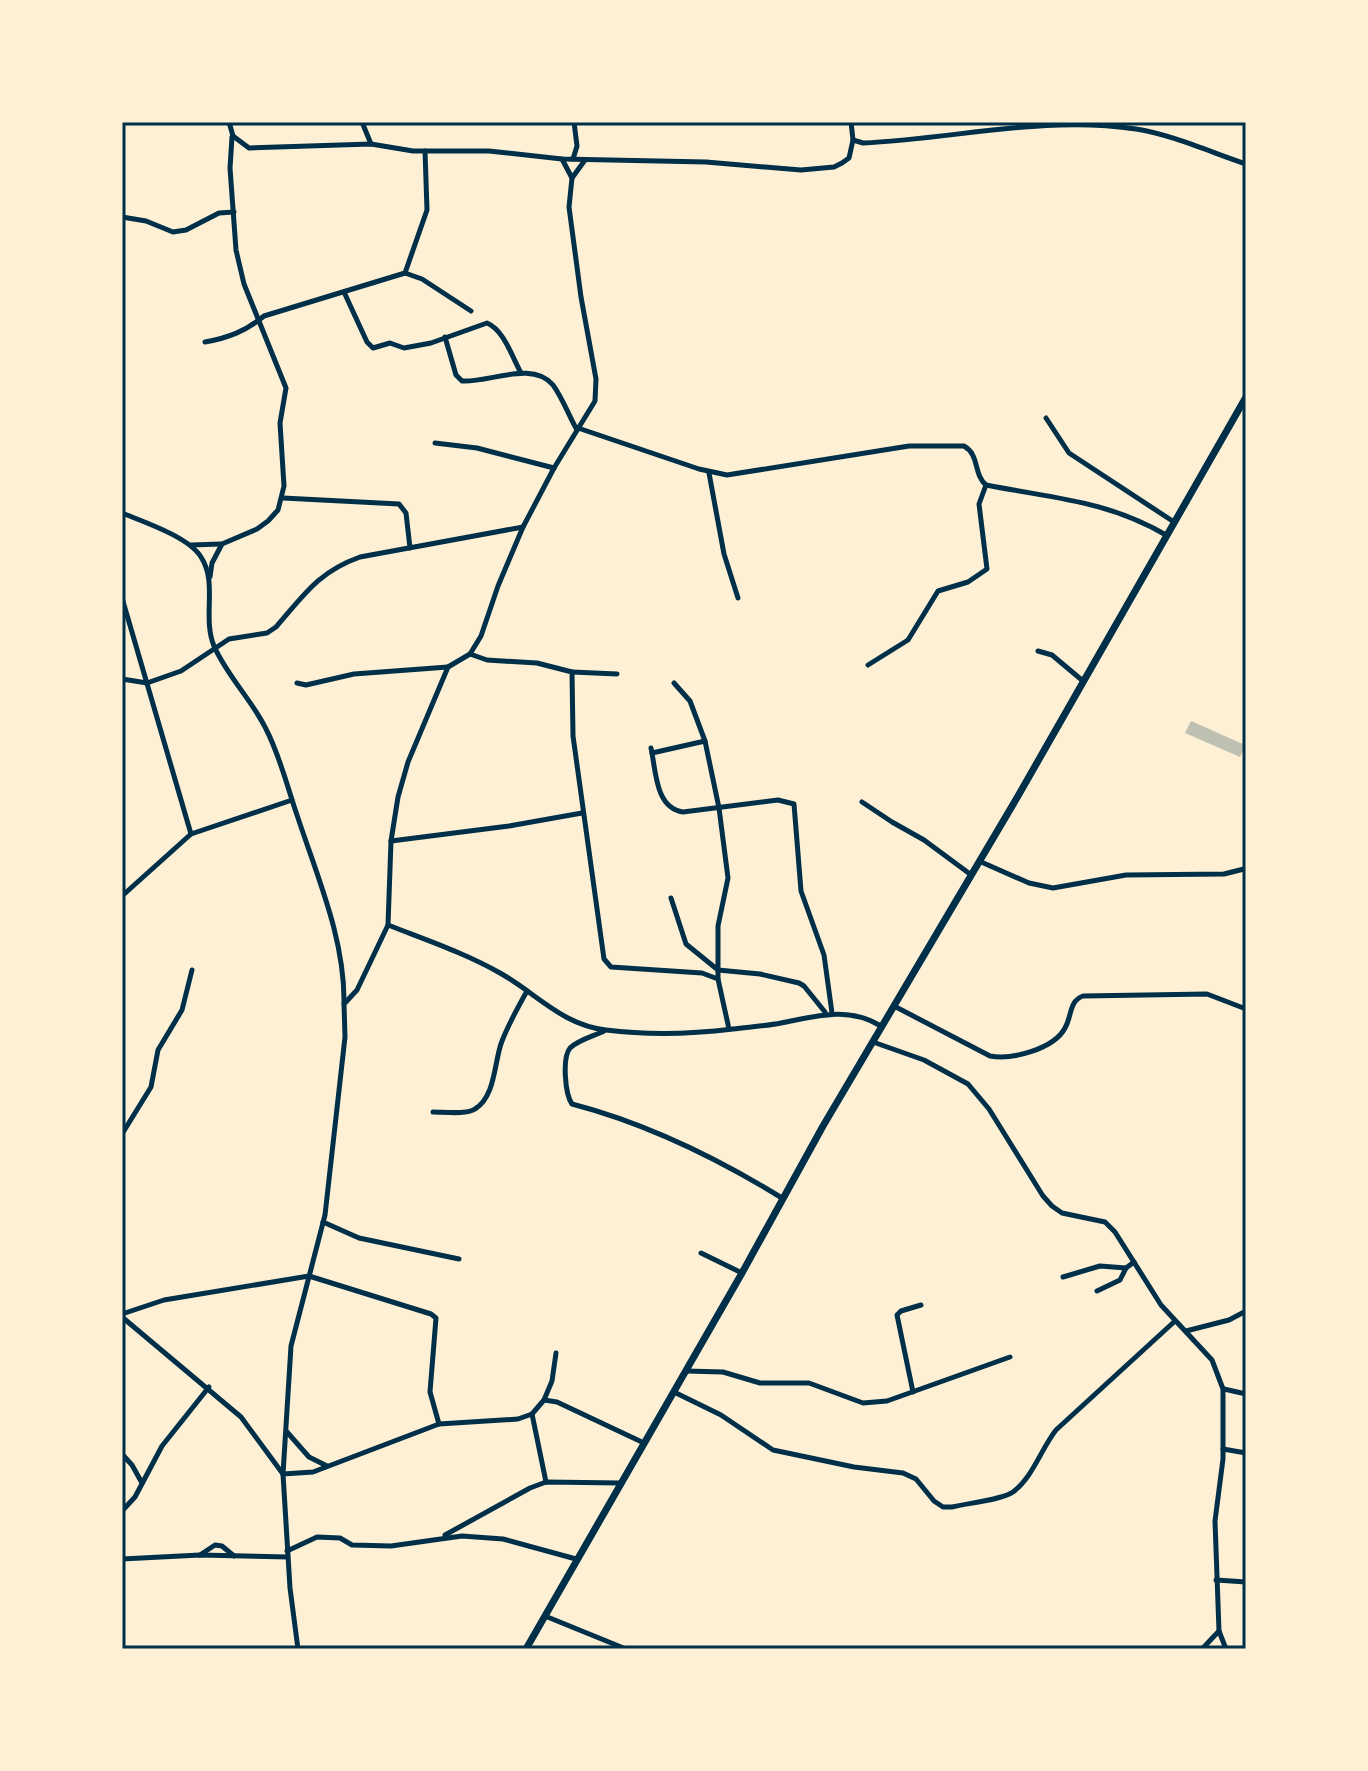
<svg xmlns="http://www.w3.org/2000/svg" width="1368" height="1771" viewBox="0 0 1368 1771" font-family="Commissioner,sans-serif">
	<rect width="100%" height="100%" fill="#fdf0d5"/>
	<!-- building -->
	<polygon fill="#bec0b2" points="1191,721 1245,745 1240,757 1185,733"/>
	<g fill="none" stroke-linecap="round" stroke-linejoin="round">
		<!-- minor -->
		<g stroke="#003049" stroke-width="5">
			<polyline points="229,122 233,136 249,148 371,144 413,151 489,151 562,159 706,162 801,170 834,167 842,163 849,158 853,140"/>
			<polyline points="362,122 371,144"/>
			<path d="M851,122L853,140L863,143C954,139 1044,115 1136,129C1170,134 1213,153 1246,164"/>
			<polyline points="562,159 572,178"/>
			<polyline points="573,159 577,146 574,122"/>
			<path d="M585,160L572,178L569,207L581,297L596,379L595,401L554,468L523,527L498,586L481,636L470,654L448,667L408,762L398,797L391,841L388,925C426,940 465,953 500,973C536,993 562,1025 606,1030C646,1035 692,1034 733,1029C749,1027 766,1026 781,1023C817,1016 848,1006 881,1026"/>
			<polyline points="122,217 146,221 173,232 186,230 219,213 234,212"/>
			<polyline points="405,273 422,279 471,311"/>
			<path d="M344,292L367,342L373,348L390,343L404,348L431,343L487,323C504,330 512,357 521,373"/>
			<path d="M445,337L456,375L462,381C489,383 532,360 553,385C562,397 569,416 577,430"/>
			<path d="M205,342C228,338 246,331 264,316L405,273L427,210L425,151"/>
			<polyline points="1046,418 1069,453 1174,522"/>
			<path d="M578,428L699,469L727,475L909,446H964C980,455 973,474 986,485C1051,498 1106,500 1166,535"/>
			<polyline points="435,443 477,448 554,468"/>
			<polyline points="709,473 724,554 738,598"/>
			<polyline points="283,498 399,504 406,513 410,548"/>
			<path d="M122,513C144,522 189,537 201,557C218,583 202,617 214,646C227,676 252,700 266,729C280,756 287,786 297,815C317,876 345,939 344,1004"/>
			<polyline points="191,545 221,544"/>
			<polyline points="210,577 212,563 222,544 257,529 268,521 278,510 284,486 280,423 286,388 244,284 236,250 230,168 232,137"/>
			<polyline points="122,598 191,834"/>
			<polyline points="1038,651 1052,655 1083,681"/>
			<polyline points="470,654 487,660 537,663 572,672 573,736 604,959 611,967 702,973 718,979 729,1029"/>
			<polyline points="868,665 908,640 938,591 968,582 987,569 979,504 986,485"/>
			<polyline points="572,672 617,674"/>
			<path d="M122,679L147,683L181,671L229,639L267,633L276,627C304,595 318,572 360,557L523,527"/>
			<polyline points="297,683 306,685 354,674 448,667"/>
			<polyline points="674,683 690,701 705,741 719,808 728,878 718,926 718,979"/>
			<path d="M651,748C656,770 655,808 683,812L778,800L794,804L801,891L824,955L832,1013"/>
			<polyline points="652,753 705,741"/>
			<polyline points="862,802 892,822 924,840 970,874"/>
			<polyline points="391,841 509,826 582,813"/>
			<polyline points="1246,858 1246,898"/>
			<polyline points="979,861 1029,883 1053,888 1126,875 1224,874 1244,869"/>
			<polyline points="122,896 191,834 292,800"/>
			<polyline points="671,898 686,944 718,970 760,974 799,983 804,986 825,1012"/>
			<path d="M894,1006L990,1056C1012,1060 1054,1049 1065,1028C1072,1016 1069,1001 1083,996L1207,994L1246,1009"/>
			<path d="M604,1031C594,1036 578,1040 570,1048C562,1058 565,1094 572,1104C645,1123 717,1158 782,1198"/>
			<polyline points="873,1042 924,1060 968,1084 989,1109 1043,1196 1052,1206 1062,1213 1105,1222 1115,1232 1161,1305 1212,1360 1223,1389 1223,1459 1215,1521 1219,1631 1226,1649"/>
			<path d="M433,1112C444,1112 466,1115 475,1109C496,1096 494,1061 502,1041C509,1023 518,1007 527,991"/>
			<polyline points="122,1134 151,1087 158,1050 182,1010 192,970"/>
			<polyline points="323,1222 359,1238 459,1259"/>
			<polyline points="701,1253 742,1273"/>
			<polyline points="1063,1277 1100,1266 1126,1268"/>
			<polyline points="1097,1291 1120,1280 1126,1268 1134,1262"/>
			<polyline points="122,1314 164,1300 309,1276 431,1314 436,1318 430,1392 439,1424"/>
			<polyline points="122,1317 241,1417 283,1474"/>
			<polyline points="1186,1331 1229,1320 1246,1311"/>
			<polyline points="686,1371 723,1372 760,1383 809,1383 863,1403 887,1401 1010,1357"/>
			<polyline points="1224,1389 1246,1394"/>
			<path d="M674,1392L721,1415L773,1450L854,1467L903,1473L916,1479L934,1501L943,1507H952C968,1503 1001,1500 1013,1492C1033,1477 1041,1449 1056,1430L1175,1321"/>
			<polyline points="913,1392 897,1315 901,1311 921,1305"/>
			<polyline points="544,1400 552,1381 556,1353"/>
			<polyline points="532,1414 546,1482"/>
			<polyline points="287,1432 309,1457 327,1466"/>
			<polyline points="1223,1449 1246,1453"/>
			<polyline points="122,1454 132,1465 142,1483"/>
			<polyline points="283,1474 291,1346 325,1215 345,1037 344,1004 357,990 388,925"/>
			<polyline points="122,1511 135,1497 162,1446 209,1387"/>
			<polyline points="445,1535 530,1488 546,1482 620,1483"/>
			<polyline points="287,1551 317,1537 340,1538 352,1545 391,1546 462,1536 503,1539 576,1559"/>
			<polyline points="200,1555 215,1545 222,1546 234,1556"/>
			<polyline points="122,1559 200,1555 288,1557"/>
			<polyline points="1216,1580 1246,1582"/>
			<polyline points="545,1616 626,1649"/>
			<polyline points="298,1649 290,1588 283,1474 313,1472 439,1424 518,1419 532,1414 544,1400 557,1402 644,1443"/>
			<polyline points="1202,1649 1219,1631"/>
		</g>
		<!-- secondary -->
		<polyline stroke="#003049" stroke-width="7" points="526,1649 742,1273 823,1126 1018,796 1246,397"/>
	</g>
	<!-- border -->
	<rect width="1368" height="1771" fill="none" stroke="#fdf0d5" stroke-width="248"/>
	<rect x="124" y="124" width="1120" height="1523" fill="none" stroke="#003049" stroke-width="3"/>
</svg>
